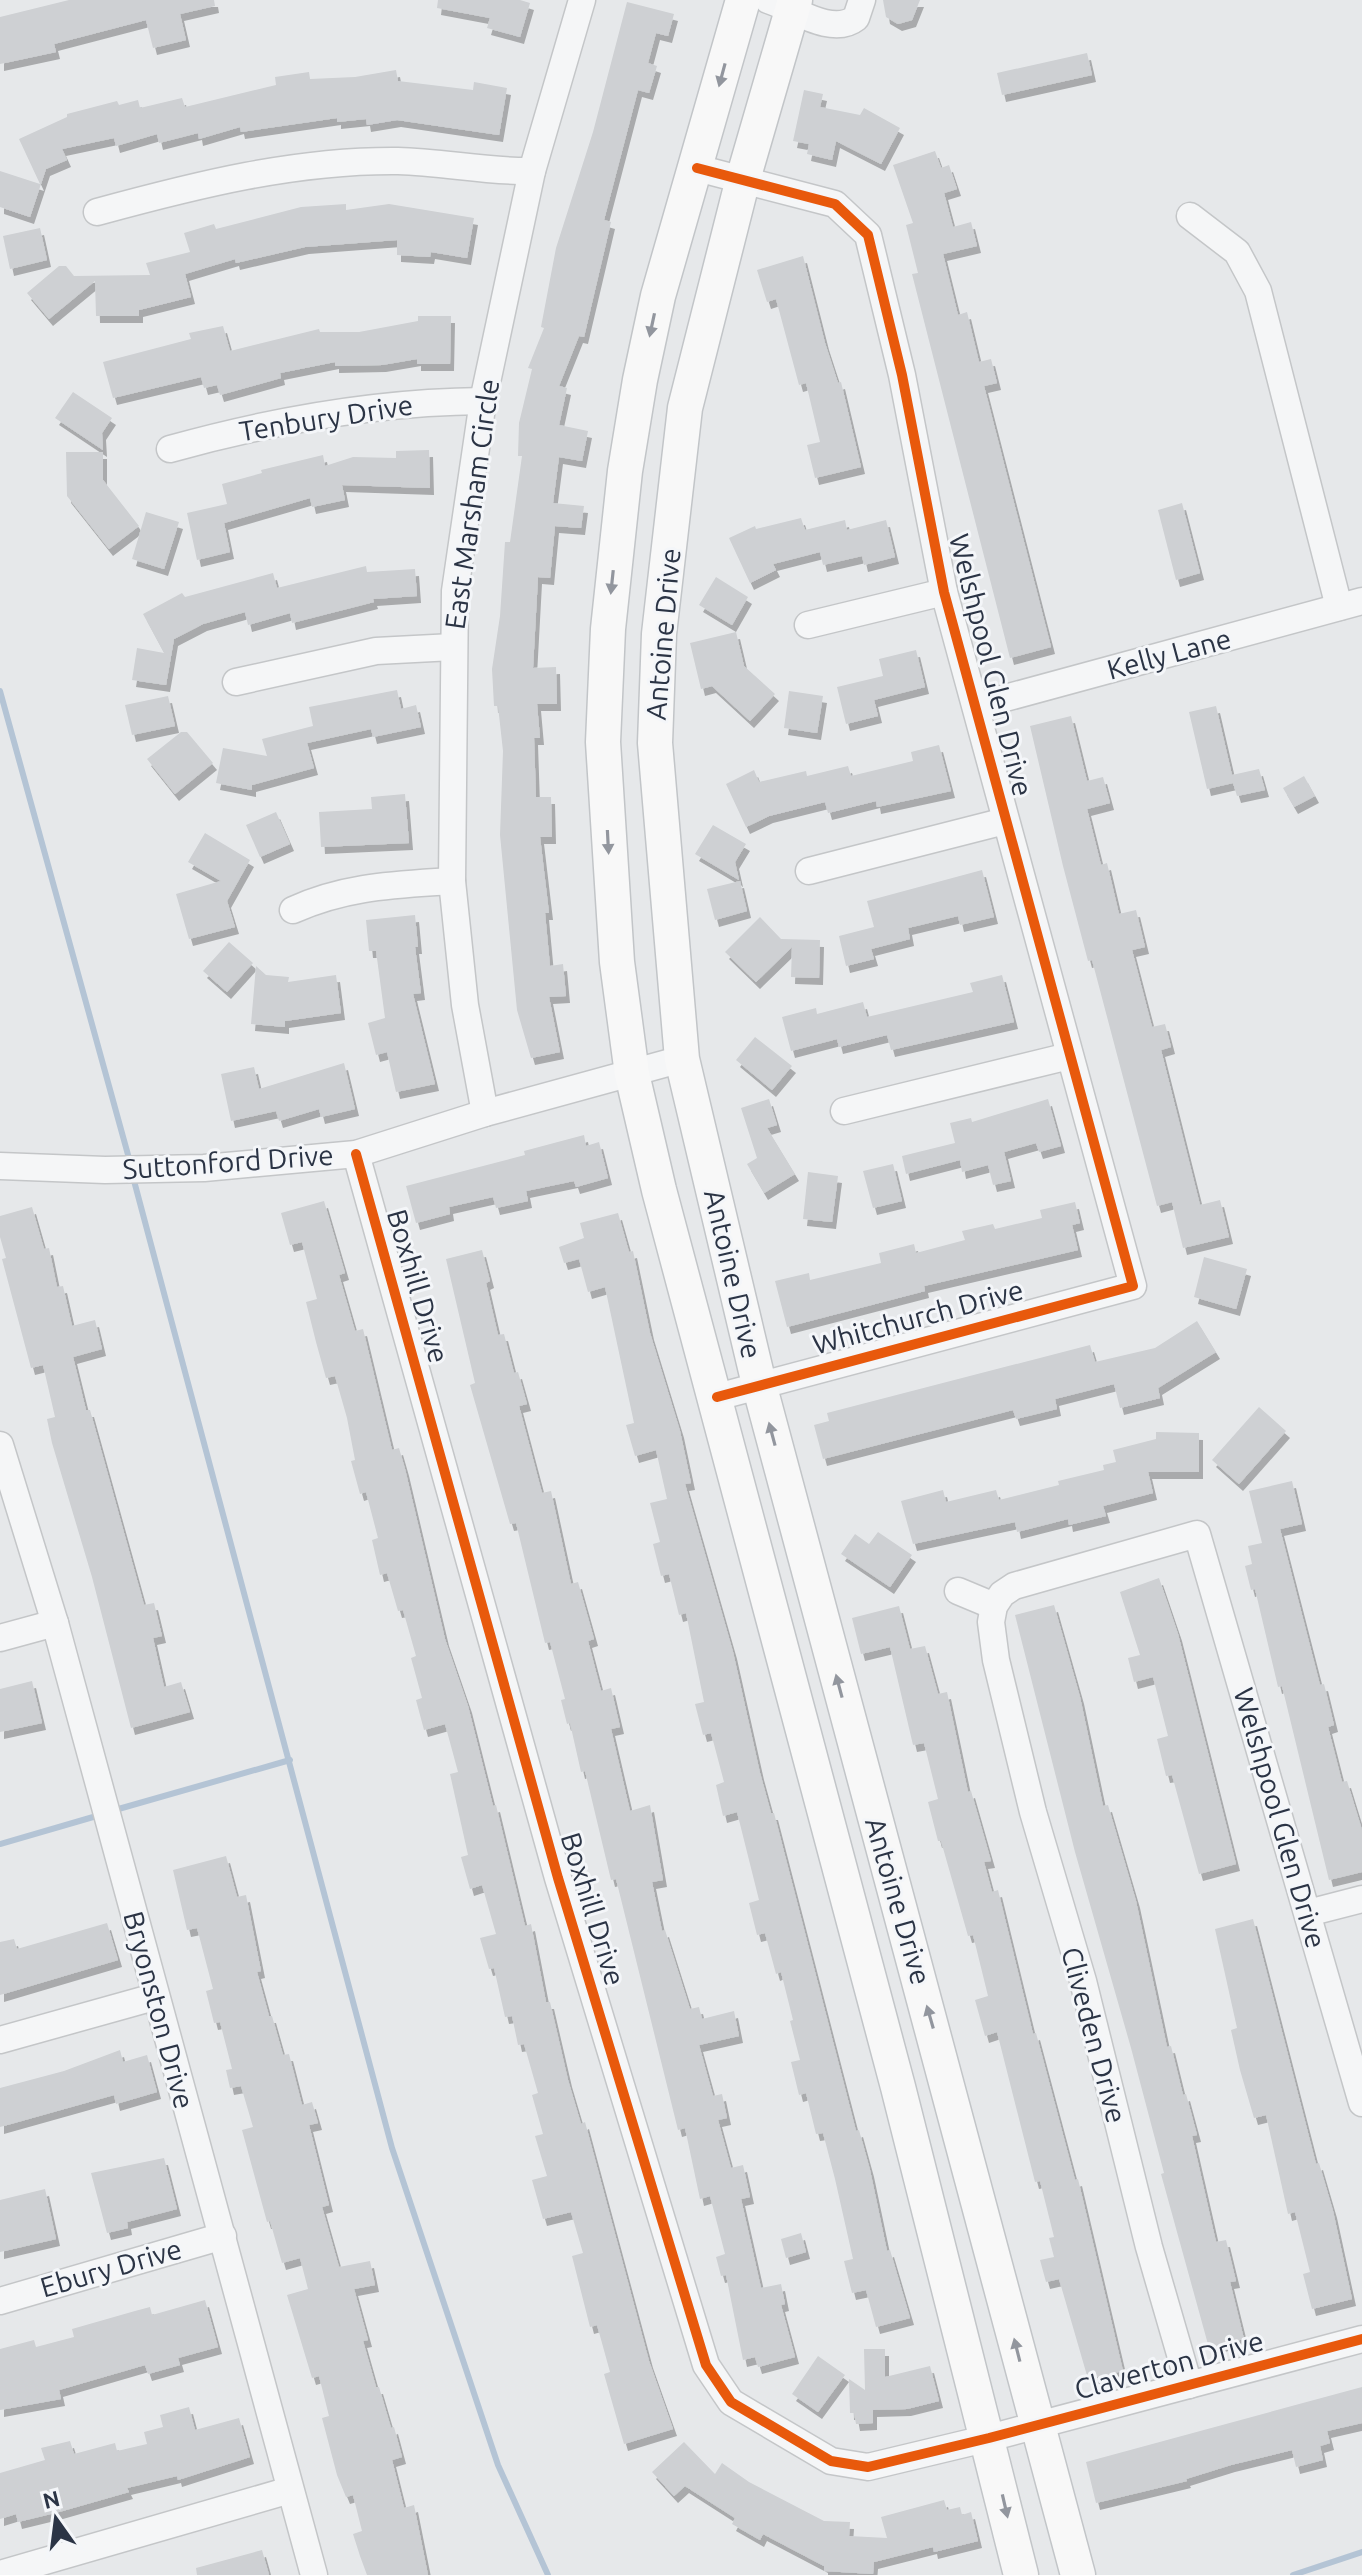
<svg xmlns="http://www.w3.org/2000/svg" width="1362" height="2575" viewBox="0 0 1362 2575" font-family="Ubuntu,sans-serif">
	<defs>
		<filter id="shadow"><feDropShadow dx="4" dy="7" stdDeviation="0" flood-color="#0004"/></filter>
	</defs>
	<rect width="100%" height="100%" fill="#e6e8ea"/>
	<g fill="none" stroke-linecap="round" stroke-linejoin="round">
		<!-- stream -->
		<g stroke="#b4c4d5" stroke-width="6">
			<polyline points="0,691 130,1162"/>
			<polyline points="133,1177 392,2148 498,2465 548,2575"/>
			<polyline points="115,1810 290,1760"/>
			<polyline points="0,1844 100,1815"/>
			<polyline points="1293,2575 1362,2552"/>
		</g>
	</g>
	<!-- building -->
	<g fill="#ced0d3" filter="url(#shadow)">
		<polygon points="69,0 214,0 215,6 180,14 186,40 153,48 146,20 54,44 56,52 0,64 0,17"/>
		<polygon points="438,0 520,0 530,3 520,37 487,28 490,18 437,8"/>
		<polygon points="883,0 920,0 912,20 898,24 886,17"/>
		<polygon points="627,2 674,14 668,36 656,33 648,63 657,66 649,93 638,90 604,220 611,222 584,337 579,336 559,386 567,388 559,425 588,431 582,461 559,457 553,503 584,506 581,528 555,526 550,578 538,577 533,668 556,667 557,704 537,704 540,738 534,738 536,797 551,797 552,837 540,837 549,913 545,913 550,966 563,964 566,996 549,997 560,1052 531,1058 517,1010 500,835 503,751 498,706 494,706 492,669 500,616 505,542 510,542 522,456 518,456 519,423 532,369 528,368 544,328 541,327 556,248 593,132"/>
		<polygon points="1087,53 1092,75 1002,95 997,73"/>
		<polygon points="396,70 398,81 473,90 474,82 507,88 499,135 397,120 367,125 366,119 337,122 337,118 241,132 240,127 199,139 198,133 159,143 157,134 116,146 114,138 62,149 67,160 46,169 30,217 0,207 0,171 40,184 19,139 67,117 67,114 117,101 119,105 138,100 140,108 182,98 185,107 276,85 275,77 309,72 310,79 355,77"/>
		<polygon points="804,90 823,94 820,107 860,115 864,108 900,128 881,164 836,141 832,160 807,154 809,144 793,141"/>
		<polygon points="935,151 941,168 949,165 957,189 944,193 953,227 971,222 977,246 943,254 958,315 967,312 979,362 991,359 997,383 984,386 1051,647 1010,658 912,274 918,273 906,225 913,223 893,165"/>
		<polygon points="346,204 346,210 389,204 474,218 467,258 431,252 430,257 397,255 397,240 305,247 236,263 235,259 185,274 191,297 139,310 139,316 96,316 95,281 49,319 27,293 59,266 66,266 74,276 150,275 146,263 190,252 184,233 214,224 216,229 301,207"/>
		<polygon points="40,228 47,260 10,269 3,236"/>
		<polygon points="803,256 825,343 838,383 841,382 861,467 815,478 807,445 820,442 806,383 799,385 776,299 767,302 757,270"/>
		<polygon points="418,316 451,316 450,364 417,364 417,359 382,365 335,366 335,362 280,373 281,378 220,395 217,385 204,388 201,377 113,398 103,362 191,339 189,333 223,326 230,351 319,329 320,332 359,332 418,321"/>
		<polygon points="73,392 112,418 102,433 103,450 55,418"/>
		<polygon points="429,450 430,488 342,485 345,500 312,507 310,498 224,523 230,552 197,560 187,513 227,504 222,484 262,473 261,470 323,455 325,466 353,457 396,458 396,451"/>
		<polygon points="66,452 103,452 103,480 139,526 109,549 67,496"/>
		<polygon points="1182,503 1200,573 1176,580 1158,510"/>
		<polygon points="146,512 179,522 164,569 132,559"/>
		<polygon points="801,518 805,530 845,520 847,530 886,520 895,557 864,565 862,556 823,565 820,552 773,564 776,570 750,583 729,538 755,526 756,529"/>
		<polygon points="366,566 367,572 415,569 417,596 373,599 374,602 292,623 290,613 248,625 245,612 203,624 174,639 166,685 132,680 137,648 164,653 143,614 182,593 185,597 273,573 277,588"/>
		<polygon points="716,577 748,597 732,625 699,605"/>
		<polygon points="736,632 744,666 775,694 750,721 712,686 701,689 690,643"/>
		<polygon points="916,650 925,687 874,700 878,716 846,724 837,687 883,676 879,659"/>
		<polygon points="397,690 401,709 416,705 421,727 373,737 371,729 307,743 314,768 252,785 252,790 216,783 223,748 267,756 262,739 313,726 309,707"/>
		<polygon points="789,691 823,696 817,733 784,728"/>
		<polygon points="168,696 175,726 132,735 125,705"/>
		<polygon points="1216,706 1232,775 1259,769 1265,790 1237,796 1233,783 1207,789 1189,712"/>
		<polygon points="1071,716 1087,781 1103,777 1110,803 1087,809 1101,865 1107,863 1119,914 1136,910 1145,947 1132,950 1152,1027 1165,1024 1171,1047 1161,1050 1200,1205 1220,1200 1229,1237 1183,1248 1172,1202 1157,1206 1092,960 1088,961 1063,866 1030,726"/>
		<polygon points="181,732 187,732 213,763 175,794 147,759"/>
		<polygon points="939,745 951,791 877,807 876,801 828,813 825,802 769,816 746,827 726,784 754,770 759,782 806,771 807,776 848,766 851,776 913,761 911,752"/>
		<polygon points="1304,776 1315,796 1294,807 1283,788"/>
		<polygon points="405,794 409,843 321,847 319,812 372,809 371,797"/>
		<polygon points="276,812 290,844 260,857 246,825"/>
		<polygon points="713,825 746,844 735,862 739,880 695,854"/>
		<polygon points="205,833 250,860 227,901 235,927 189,939 176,894 221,881 188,862"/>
		<polygon points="982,870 994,917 960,925 958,916 908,928 910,939 871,949 874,959 846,966 839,936 874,927 867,901"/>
		<polygon points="740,881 747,911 715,920 707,889"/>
		<polygon points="415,915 418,947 415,947 421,993 413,994 435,1084 396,1092 387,1052 376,1055 368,1023 385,1018 376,951 369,951 366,920"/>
		<polygon points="760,917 781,939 820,940 819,978 791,977 792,947 756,982 725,952"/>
		<polygon points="229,942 253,963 227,992 203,971"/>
		<polygon points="256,966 266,975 289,977 288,982 336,975 341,1013 285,1021 285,1027 251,1024"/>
		<polygon points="1002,975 1014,1022 891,1050 887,1035 839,1047 837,1039 791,1051 782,1017 816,1008 817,1014 863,1002 867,1017 973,992 970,983"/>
		<polygon points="755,1037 792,1066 772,1090 736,1060"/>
		<polygon points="344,1063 355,1109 321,1117 319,1109 279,1121 276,1111 231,1121 221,1074 254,1067 259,1089"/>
		<polygon points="769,1099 777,1125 767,1128 795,1174 764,1193 747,1164 757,1158 741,1108"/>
		<polygon points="1048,1099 1061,1146 1039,1152 1036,1143 1004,1152 1011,1181 993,1185 988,1165 962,1172 960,1160 906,1174 902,1156 955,1143 950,1123 971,1118 972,1122"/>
		<polygon points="584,1135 586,1146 599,1142 608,1178 576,1187 574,1181 526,1191 528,1201 496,1208 493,1197 449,1207 450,1214 416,1223 406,1186 525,1155 524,1151"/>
		<polygon points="893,1164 902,1201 873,1208 863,1171"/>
		<polygon points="808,1172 838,1176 832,1222 803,1219"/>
		<polygon points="324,1201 345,1273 339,1275 355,1331 363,1329 392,1450 399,1448 405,1469 445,1639 468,1706 493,1806 496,1805 525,1926 531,1924 546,2002 550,2002 568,2080 581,2124 585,2122 649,2361 673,2429 624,2444 604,2374 610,2372 597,2325 590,2327 572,2256 583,2253 571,2212 543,2219 532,2180 547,2176 535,2136 543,2134 532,2095 538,2093 524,2044 518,2045 512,2016 505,2017 494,1968 489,1969 480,1938 496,1934 482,1885 470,1889 461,1857 468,1855 450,1774 458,1772 445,1724 424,1730 416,1700 422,1698 411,1658 416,1656 403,1610 398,1611 387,1573 380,1575 372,1540 378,1538 366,1492 360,1494 351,1461 355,1460 347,1418 335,1376 326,1378 316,1342 306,1302 317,1299 302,1242 290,1245 281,1213"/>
		<polygon points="1075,1202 1080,1223 1072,1225 1078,1250 924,1286 925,1291 787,1327 775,1281 809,1273 810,1280 881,1263 879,1253 914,1244 916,1253 965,1240 962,1231 993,1224 995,1229 1042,1218 1040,1210"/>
		<polygon points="32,1207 44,1249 49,1248 57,1287 63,1286 72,1326 95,1320 102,1349 73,1357 86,1410 90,1410 144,1605 154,1603 162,1636 153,1638 164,1687 181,1682 190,1712 131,1728 92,1577 52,1443 47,1419 55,1417 43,1365 31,1368 2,1259 6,1258 0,1237 0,1216"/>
		<polygon points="618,1213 629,1252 633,1251 650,1333 680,1431 691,1483 685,1484 733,1652 760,1773 771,1813 774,1813 856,2131 859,2130 870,2170 887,2251 890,2250 910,2318 876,2327 866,2290 852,2293 844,2261 853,2259 835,2179 823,2133 816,2134 806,2093 799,2095 791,2062 800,2060 790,2021 793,2020 781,1972 776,1974 765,1933 757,1935 749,1903 759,1900 737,1812 723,1816 716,1785 724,1782 711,1733 703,1735 695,1704 704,1702 686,1613 679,1615 669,1574 661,1576 653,1544 660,1542 650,1503 667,1499 656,1450 635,1456 626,1425 634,1423 605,1287 588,1292 579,1259 564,1263 559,1247 584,1238 580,1223"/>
		<polygon points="482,1250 490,1281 486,1283 498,1335 504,1334 514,1373 518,1372 527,1404 519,1406 542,1493 551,1491 571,1584 578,1582 594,1639 588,1641 601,1691 611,1688 620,1727 611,1729 630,1811 650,1805 663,1880 652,1882 662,1931 665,1930 690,2009 699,2007 702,2019 734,2011 739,2036 699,2045 713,2096 722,2094 727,2118 718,2120 731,2168 743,2165 750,2197 741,2199 761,2288 781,2284 785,2304 781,2305 795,2357 758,2367 755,2357 743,2360 726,2275 721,2276 716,2257 725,2254 710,2196 700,2199 685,2128 678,2130 616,1879 611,1880 585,1771 581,1772 570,1723 567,1724 561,1700 565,1699 550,1642 545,1643 516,1523 510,1524 470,1385 475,1383 446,1259"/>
		<polygon points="1204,1257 1247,1269 1236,1309 1194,1297"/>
		<polygon points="1197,1321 1216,1352 1158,1388 1160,1398 1120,1408 1114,1384 1055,1399 1057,1409 1016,1419 1013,1410 823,1459 814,1425 829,1421 827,1413 1090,1345 1095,1362 1155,1348"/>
		<polygon points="1259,1407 1286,1431 1239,1484 1212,1460"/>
		<polygon points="1156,1432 1199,1433 1199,1472 1148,1472 1153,1493 1103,1506 1106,1516 1069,1525 1068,1519 1017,1532 1015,1522 913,1544 901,1501 943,1490 946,1502 996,1490 999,1500 1059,1485 1058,1481 1104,1470 1103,1465 1116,1462 1113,1450 1156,1439"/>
		<polygon points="1292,1481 1302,1524 1280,1529 1320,1685 1324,1684 1334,1725 1328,1727 1342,1782 1347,1781 1362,1830 1362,1872 1329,1880 1282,1686 1278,1687 1255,1589 1251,1590 1245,1566 1252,1564 1248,1546 1262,1543 1249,1491"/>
		<polygon points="878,1532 912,1555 890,1587 841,1554 855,1534 869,1544"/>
		<polygon points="1159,1578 1178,1634 1236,1864 1199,1874 1172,1775 1166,1776 1157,1739 1168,1736 1153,1677 1134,1682 1128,1658 1140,1655 1120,1592"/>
		<polygon points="1054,1605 1080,1697 1103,1806 1108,1805 1136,1901 1167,2047 1171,2046 1183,2095 1186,2094 1197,2135 1192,2136 1216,2242 1226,2240 1236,2281 1230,2282 1244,2339 1209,2348 1161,2174 1164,2173 1131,2048 1075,1852 1015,1615"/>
		<polygon points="899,1606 910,1649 925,1646 938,1694 947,1692 968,1792 971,1791 991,1861 984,1862 992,1892 998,1890 1033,2034 1036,2033 1075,2180 1078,2179 1123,2371 1088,2379 1059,2279 1046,2282 1040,2260 1054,2257 1049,2238 1054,2237 1040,2181 1035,2182 997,2032 985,2036 975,2000 988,1996 973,1935 968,1936 941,1841 938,1841 928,1802 938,1799 924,1743 913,1745 890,1647 861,1654 852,1618"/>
		<polygon points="32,1681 42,1723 0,1732 0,1689"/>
		<polygon points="226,1856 237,1897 246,1895 261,1971 257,1972 269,2016 272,2016 283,2055 289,2054 302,2105 312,2102 318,2123 309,2125 329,2205 322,2207 339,2267 370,2261 375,2285 354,2289 368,2340 363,2341 376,2387 379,2387 391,2428 394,2427 402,2457 392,2460 404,2508 414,2505 428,2575 367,2575 360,2556 353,2534 362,2531 353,2495 346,2497 337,2475 322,2418 329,2416 319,2376 312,2378 287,2295 308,2289 300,2258 282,2263 270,2221 267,2222 242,2130 253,2127 241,2086 230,2088 226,2070 232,2069 220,2022 214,2023 206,1991 213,1989 197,1928 187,1930 173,1870"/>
		<polygon points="1253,1919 1316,2164 1319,2163 1333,2211 1352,2299 1312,2309 1303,2274 1310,2272 1295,2212 1288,2214 1266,2115 1254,2118 1240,2070 1231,2030 1237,2028 1215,1929"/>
		<polygon points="107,1923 118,1960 0,1995 0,1942 14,1939 17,1949"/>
		<polygon points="120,2050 123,2062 147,2055 157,2092 116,2104 114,2095 0,2127 0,2088 64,2071"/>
		<polygon points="164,2158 177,2209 127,2222 128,2228 107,2233 91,2173"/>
		<polygon points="45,2189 56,2239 0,2252 0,2200"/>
		<polygon points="801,2233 806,2252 786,2258 781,2239"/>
		<polygon points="205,2300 218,2347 178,2358 180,2365 148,2374 145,2365 59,2390 61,2399 0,2410 0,2349 34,2340 36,2347 74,2337 72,2329 135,2311 150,2307 152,2315"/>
		<polygon points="864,2349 885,2349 885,2377 930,2366 939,2401 907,2409 873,2410 873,2423 856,2424 854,2413 850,2413 849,2379 865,2390"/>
		<polygon points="818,2356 845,2375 818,2412 792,2394"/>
		<polygon points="1362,2387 1362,2423 1327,2431 1330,2443 1320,2446 1323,2460 1296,2467 1292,2450 1231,2465 1186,2479 1187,2481 1096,2503 1086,2462"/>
		<polygon points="189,2407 195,2430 239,2418 250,2457 178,2480 177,2476 127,2488 129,2492 59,2512 18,2522 16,2514 0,2519 0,2473 45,2460 41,2448 70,2441 74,2454 115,2443 117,2451 147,2444 144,2432 163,2427 160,2415"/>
		<polygon points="684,2442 715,2474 722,2463 749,2482 824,2521 850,2522 849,2536 887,2538 881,2517 944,2500 947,2510 960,2507 962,2515 971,2512 978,2541 934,2552 933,2547 874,2562 873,2574 824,2571 824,2566 763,2534 760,2540 732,2524 735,2518 685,2486 674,2496 652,2472"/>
		<polygon points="262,2550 269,2575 197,2575 196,2568"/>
	</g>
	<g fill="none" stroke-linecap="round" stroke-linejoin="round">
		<defs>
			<g id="minor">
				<path d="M768,0C793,8 832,37 856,18L862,0"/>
				<polyline points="697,168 835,204 868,235 902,375 944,592 1133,1286 717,1397"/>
				<path d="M97,212C196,185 295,160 398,161C443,162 488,172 532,171"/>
				<polyline points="1190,216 1237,252 1258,291 1339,607"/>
				<path d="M170,449C274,420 376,402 483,401"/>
				<polyline points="808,625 944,592"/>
				<polyline points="236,682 376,651 453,647"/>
				<polyline points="976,706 1362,601"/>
				<polyline points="809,871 1005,821"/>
				<path d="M293,910C346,886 394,885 452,881"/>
				<polyline points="844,1111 1069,1056"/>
				<polyline points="485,1113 465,1005 452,881 455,591 483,401 532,171 582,0"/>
				<polyline points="356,1154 558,1878 706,2365 731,2402 831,2461 868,2467 989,2438 1362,2339"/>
				<polyline points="0,1166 105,1170 204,1168 356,1154 485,1113 682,1059"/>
				<polyline points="0,1445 55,1623 314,2575"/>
				<polyline points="958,1591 994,1606"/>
				<polyline points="0,1638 55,1623"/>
				<polyline points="1308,1913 1362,1899"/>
				<polyline points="0,2040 154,1997"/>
				<polyline points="0,2301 223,2236"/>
				<polyline points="1189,2385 1149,2247 1083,1981 1033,1812 996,1660 991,1622 994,1606 1002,1594 1014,1586 1197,1534 1362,2103"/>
				<polyline points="0,2574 290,2490"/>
			</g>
			<g id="major">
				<polyline points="743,0 658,296 640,380 625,471 608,629 603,742 617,962 632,1074 659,1190 898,2087 1021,2575"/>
				<polyline points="795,0 743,179 685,408 659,634 655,743 682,1059 759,1384 1078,2575"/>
			</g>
		</defs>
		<!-- minor casing -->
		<use href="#minor" stroke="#c4c6c8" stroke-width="29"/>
		<!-- major casing -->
		<use href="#major" stroke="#c2c5c8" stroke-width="37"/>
		<!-- minor -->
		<use href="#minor" stroke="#f5f6f7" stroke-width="26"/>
		<!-- major -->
		<use href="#major" stroke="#f8f8f8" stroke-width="34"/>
		<defs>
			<g id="cycleway">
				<polyline points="697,168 835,204 868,235 902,375 944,592 1133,1286 717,1397"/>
				<polyline points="356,1154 558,1878 706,2365 731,2402 831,2461 868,2467 989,2438 1362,2339"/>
			</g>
		</defs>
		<!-- cycleway casing -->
		<use href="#cycleway" stroke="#f4f6f9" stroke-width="15"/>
		<!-- cycleway -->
		<use href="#cycleway" stroke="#e8590c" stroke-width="10"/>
	</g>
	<!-- one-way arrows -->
	<defs><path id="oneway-solid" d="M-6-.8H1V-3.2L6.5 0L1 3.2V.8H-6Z" transform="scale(2)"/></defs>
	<g fill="#92969e">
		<use href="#oneway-solid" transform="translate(722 75) rotate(105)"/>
		<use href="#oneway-solid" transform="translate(652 325) rotate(102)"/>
		<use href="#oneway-solid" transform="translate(612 582) rotate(96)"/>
		<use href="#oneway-solid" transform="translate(608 842) rotate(87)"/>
		<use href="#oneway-solid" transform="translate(772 1434) rotate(-105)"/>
		<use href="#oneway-solid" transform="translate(839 1686) rotate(-105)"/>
		<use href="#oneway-solid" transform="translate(930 2017) rotate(-106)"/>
		<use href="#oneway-solid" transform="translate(1017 2350) rotate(-104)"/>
		<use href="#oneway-solid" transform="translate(1005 2506) rotate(77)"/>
	</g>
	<g text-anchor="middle" stroke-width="6" stroke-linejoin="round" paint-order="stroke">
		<!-- street labels -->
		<g font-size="28" fill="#2b3445" stroke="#f4f6f9">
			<text transform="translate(326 418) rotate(-9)" y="10">Tenbury Drive</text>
			<text transform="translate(472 504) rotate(-82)" y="10">East Marsham Circle</text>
			<text transform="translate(663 634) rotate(-85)" y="10">Antoine Drive</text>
			<text transform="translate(1169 654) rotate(-15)" y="10">Kelly Lane</text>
			<text transform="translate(991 665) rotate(76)" y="10">Welshpool Glen Drive</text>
			<text transform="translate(228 1162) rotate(-4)" y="10">Suttonford Drive</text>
			<text transform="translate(733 1274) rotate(77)" y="10">Antoine Drive</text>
			<text transform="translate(418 1286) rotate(74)" y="10">Boxhill Drive</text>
			<text transform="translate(918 1317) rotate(-15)" y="10">Whitchurch Drive</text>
			<text transform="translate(1280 1818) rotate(74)" y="10">Welshpool Glen Drive</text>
			<text transform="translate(898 1901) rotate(74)" y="10">Antoine Drive</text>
			<text transform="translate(593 1909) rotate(73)" y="10">Boxhill Drive</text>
			<text transform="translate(159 2010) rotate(75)" y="10">Bryonston Drive</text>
			<text transform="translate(1094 2035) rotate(75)" y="10">Cliveden Drive</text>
			<text transform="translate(111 2268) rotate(-16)" y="10">Ebury Drive</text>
			<text transform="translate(1169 2365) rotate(-15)" y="10">Claverton Drive</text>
		</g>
	</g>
	<!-- north arrow -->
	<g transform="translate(56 2519) rotate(346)" stroke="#f4f6f9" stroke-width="6" paint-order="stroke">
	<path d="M0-6L14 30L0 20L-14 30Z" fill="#2b3445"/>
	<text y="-12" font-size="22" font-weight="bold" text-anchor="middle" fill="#2b3445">N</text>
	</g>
</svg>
